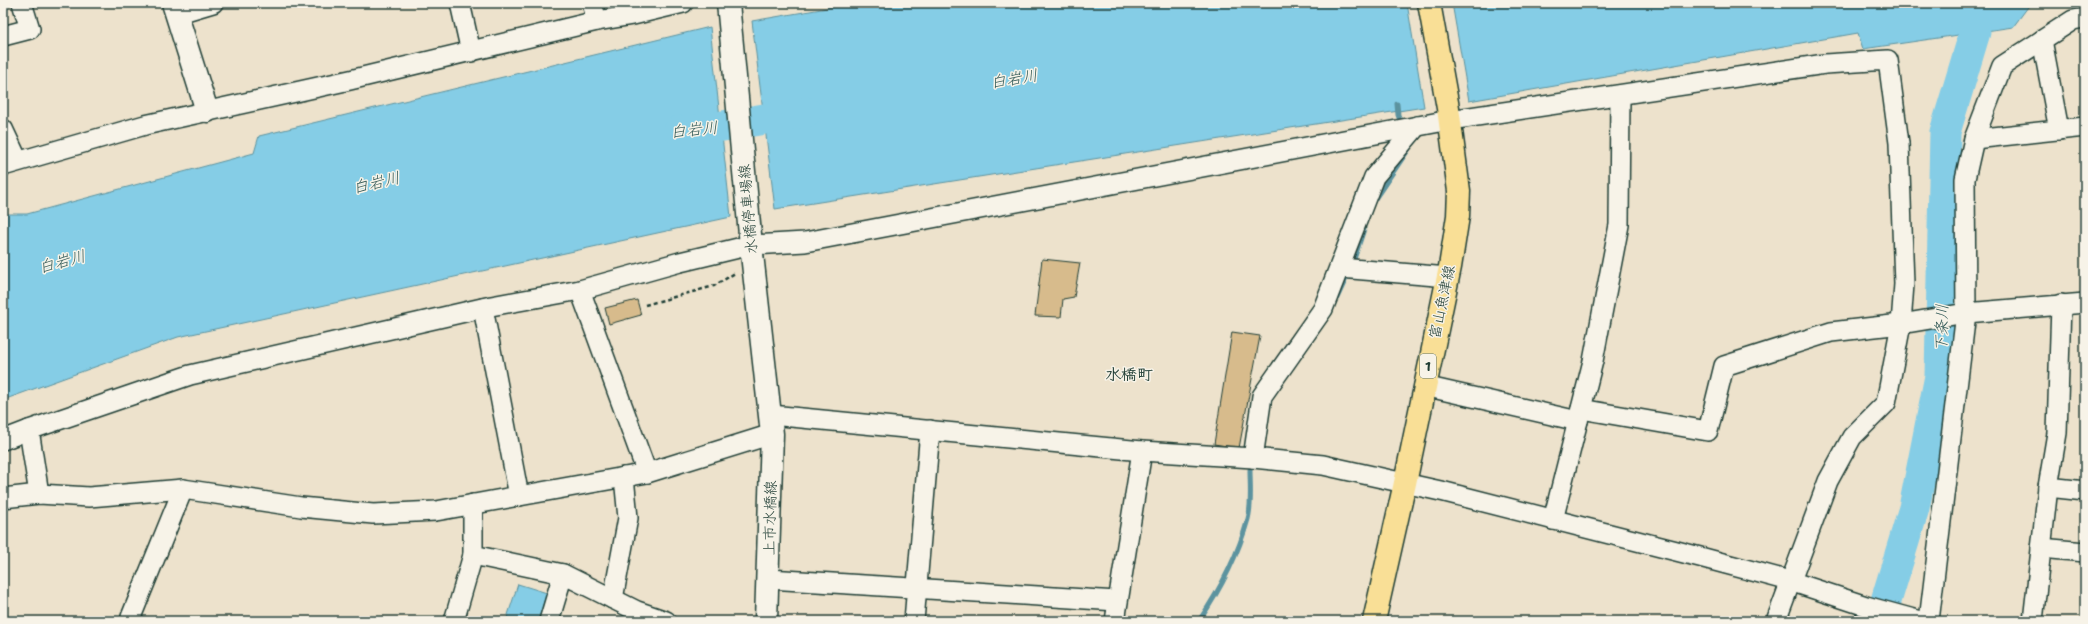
<svg xmlns="http://www.w3.org/2000/svg" width="2088" height="624" viewBox="0 0 2088 624" font-family="'Shantell Sans','Klee One',sans-serif">
	<rect width="100%" height="100%" fill="#ede2cc"/>
	<filter id="ink" filterUnits="userSpaceOnUse"><feTurbulence type="fractalNoise" baseFrequency=".025" numOctaves="2"/><feDisplacementMap in="SourceGraphic" scale="8" xChannelSelector="R" yChannelSelector="G"/><feConvolveMatrix kernelMatrix="1 2 1 2 8 2 1 2 1" color-interpolation-filters="sRGB"/></filter>
	<g filter="url(#ink)">
		<!-- water -->
		<g fill="#85cde6" stroke="#5c939f">
			<polygon points="856,3 1407,3 1424,107 775,209 752,21"/>
			<polygon points="1452,3 2031,3 2013,27 1863,49 1858,33 1469,101"/>
			<polygon points="710,27 731,217 178,337 3,400 3,214 27,214 254,153 259,136"/>
			<polygon points="518,584 547,593 538,621 506,621"/>
		</g>
		<g fill="none" stroke-linecap="round" stroke-linejoin="round">
			<!-- stream -->
			<g stroke="#5c939f" stroke-width="5">
				<polyline points="1397,104 1398,115 1402,126"/>
				<polyline points="1372,203 1408,150"/>
				<polyline points="1352,265 1364,229"/>
				<polyline points="1337,298 1349,272"/>
				<path d="M1199,621C1220,590 1238,555 1248,519C1252,504 1250,485 1250,470L1253,462"/>
			</g>
			<!-- river -->
			<g stroke="#85cde6" stroke-width="31">
				<polyline points="679,131 699,130 806,112"/>
				<polyline points="1880,621 1914,508 1940,376 1945,132 1975,32"/>
			</g>
		</g>
		<!-- building -->
		<g fill="#d7bb8c" stroke="#1f3d34">
			<polygon points="1042,259 1080,263 1074,297 1063,299 1061,317 1035,316"/>
			<polygon points="637,300 641,315 609,324 605,308"/>
			<polygon points="1232,332 1260,336 1239,448 1214,444"/>
		</g>
		<g fill="none" stroke-linecap="round" stroke-linejoin="round">
			<defs>
				<g id="street">
					<polyline points="460,3 471,52"/>
					<polyline points="592,3 597,21"/>
					<polyline points="176,14 213,3"/>
					<polyline points="3,36 30,29 22,3"/>
					<polyline points="2042,40 2059,130"/>
					<polyline points="3,129 18,161"/>
					<polyline points="1974,139 2085,127"/>
					<polyline points="3,166 145,125 350,80 597,21 633,15 683,3"/>
					<polyline points="1340,268 1448,277"/>
					<polyline points="580,290 647,473"/>
					<polyline points="483,308 519,496"/>
					<polyline points="1424,386 1578,421"/>
					<polyline points="1581,409 1708,431 1724,366 1831,332 1901,324 1966,313 2085,303"/>
					<polyline points="771,415 1142,451 1253,458 1323,465 1445,492 1700,557 1790,581 1866,606 1921,621"/>
					<polyline points="3,440 29,430"/>
					<polyline points="1253,458 1262,396 1323,309 1374,177 1417,126"/>
					<polyline points="2048,487 2085,491"/>
					<polyline points="39,494 29,430 190,375 491,306 580,290 680,262 751,245 805,242 1450,120 1825,64 1888,60 1899,143 1904,284 1901,324 1886,403 1852,437 1828,481 1776,621"/>
					<polyline points="3,498 39,494 89,497 183,489 301,507 373,514 436,511 647,473 772,434"/>
					<polyline points="473,504 473,555 563,574 637,611 666,621"/>
					<polyline points="1553,520 1593,361 1619,225 1620,95"/>
					<polyline points="2041,548 2085,552"/>
					<polyline points="769,579 1117,601"/>
					<polyline points="613,599 628,518 624,477"/>
					<polyline points="131,617 183,489"/>
					<polyline points="454,621 473,555"/>
					<polyline points="549,621 563,574"/>
					<polyline points="914,621 930,430"/>
					<polyline points="1115,621 1142,451"/>
					<polyline points="1929,621 1966,313 1965,179 1974,139 2002,66 2073,20 2085,18"/>
					<polyline points="2033,621 2048,487 2057,433 2061,304"/>
				</g>
				<g id="secondary">
					<polyline points="173,3 207,111"/>
					<polyline points="728,3 751,245 772,434 766,621"/>
				</g>
				<polyline id="primary" points="1374,621 1405,483 1450,267 1458,216 1459,191 1448,108 1429,3"/>
			</defs>
			<!-- street casing -->
			<use href="#street" stroke="#1f3d34" stroke-width="22"/>
			<!-- secondary casing -->
			<use href="#secondary" stroke="#1f3d34" stroke-width="25"/>
			<!-- primary casing -->
			<use href="#primary" stroke="#1f3d34" stroke-width="25"/>
			<!-- path -->
			<polyline stroke="#1f3d34" stroke-width="2.5" stroke-dasharray="4 3" stroke-linecap="butt" points="645,305 714,286 735,273"/>
			<!-- street -->
			<use href="#street" stroke="#f7f3e8" stroke-width="19"/>
			<!-- secondary -->
			<use href="#secondary" stroke="#f7f3e8" stroke-width="22"/>
			<!-- primary -->
			<use href="#primary" stroke="#f9df96" stroke-width="22"/>
		</g>
	</g>
	<g text-anchor="middle" stroke-width="3" stroke-linejoin="round" paint-order="stroke">
		<!-- shield labels -->
		<rect fill="#f7f3e8" stroke="#60746a" stroke-width="1" x="1420" y="354" width="16" height="24" rx="3"/>
		<g font-size="14" font-weight="bold" fill="#1f3d34">
			<text x="1428" y="371">1</text>
		</g>
		<!-- street labels -->
		<g font-size="15" fill="#1f3d34" stroke="#f7f3e8">
			<text transform="translate(748 209) rotate(-95)" y="5">水橋停車場線</text>
			<text transform="translate(1442 302) rotate(-78)" y="5">富山魚津線</text>
			<text transform="translate(770 518) rotate(-89)" y="5">上市水橋線</text>
		</g>
		<!-- water labels -->
		<g font-size="16" font-style="italic" fill="#335a58" stroke="#f7f3e8">
			<text transform="translate(1014 78) rotate(-9)" y="6">白岩川</text>
			<text transform="translate(694 129) rotate(-6)" y="6">白岩川</text>
			<text transform="translate(376 182) rotate(-13)" y="6">白岩川</text>
			<text transform="translate(62 261) rotate(-15)" y="6">白岩川</text>
			<text transform="translate(1941 328) rotate(-89)" y="6">下条川</text>
		</g>
		<!-- neighbourhood labels -->
		<g font-size="16" font-weight="bold" fill="#1f3d34" stroke="#f7f3e8">
			<text x="1129" y="380">水橋町</text>
		</g>
	</g>
	<!-- margin -->
	<rect width="2088" height="624" fill="none" stroke="#f7f3e8" stroke-width="16"/>
	<rect x="8" y="8" width="2072" height="608" fill="none" stroke="#1f3d34" stroke-width="1.5" filter="url(#ink)"/>
</svg>
